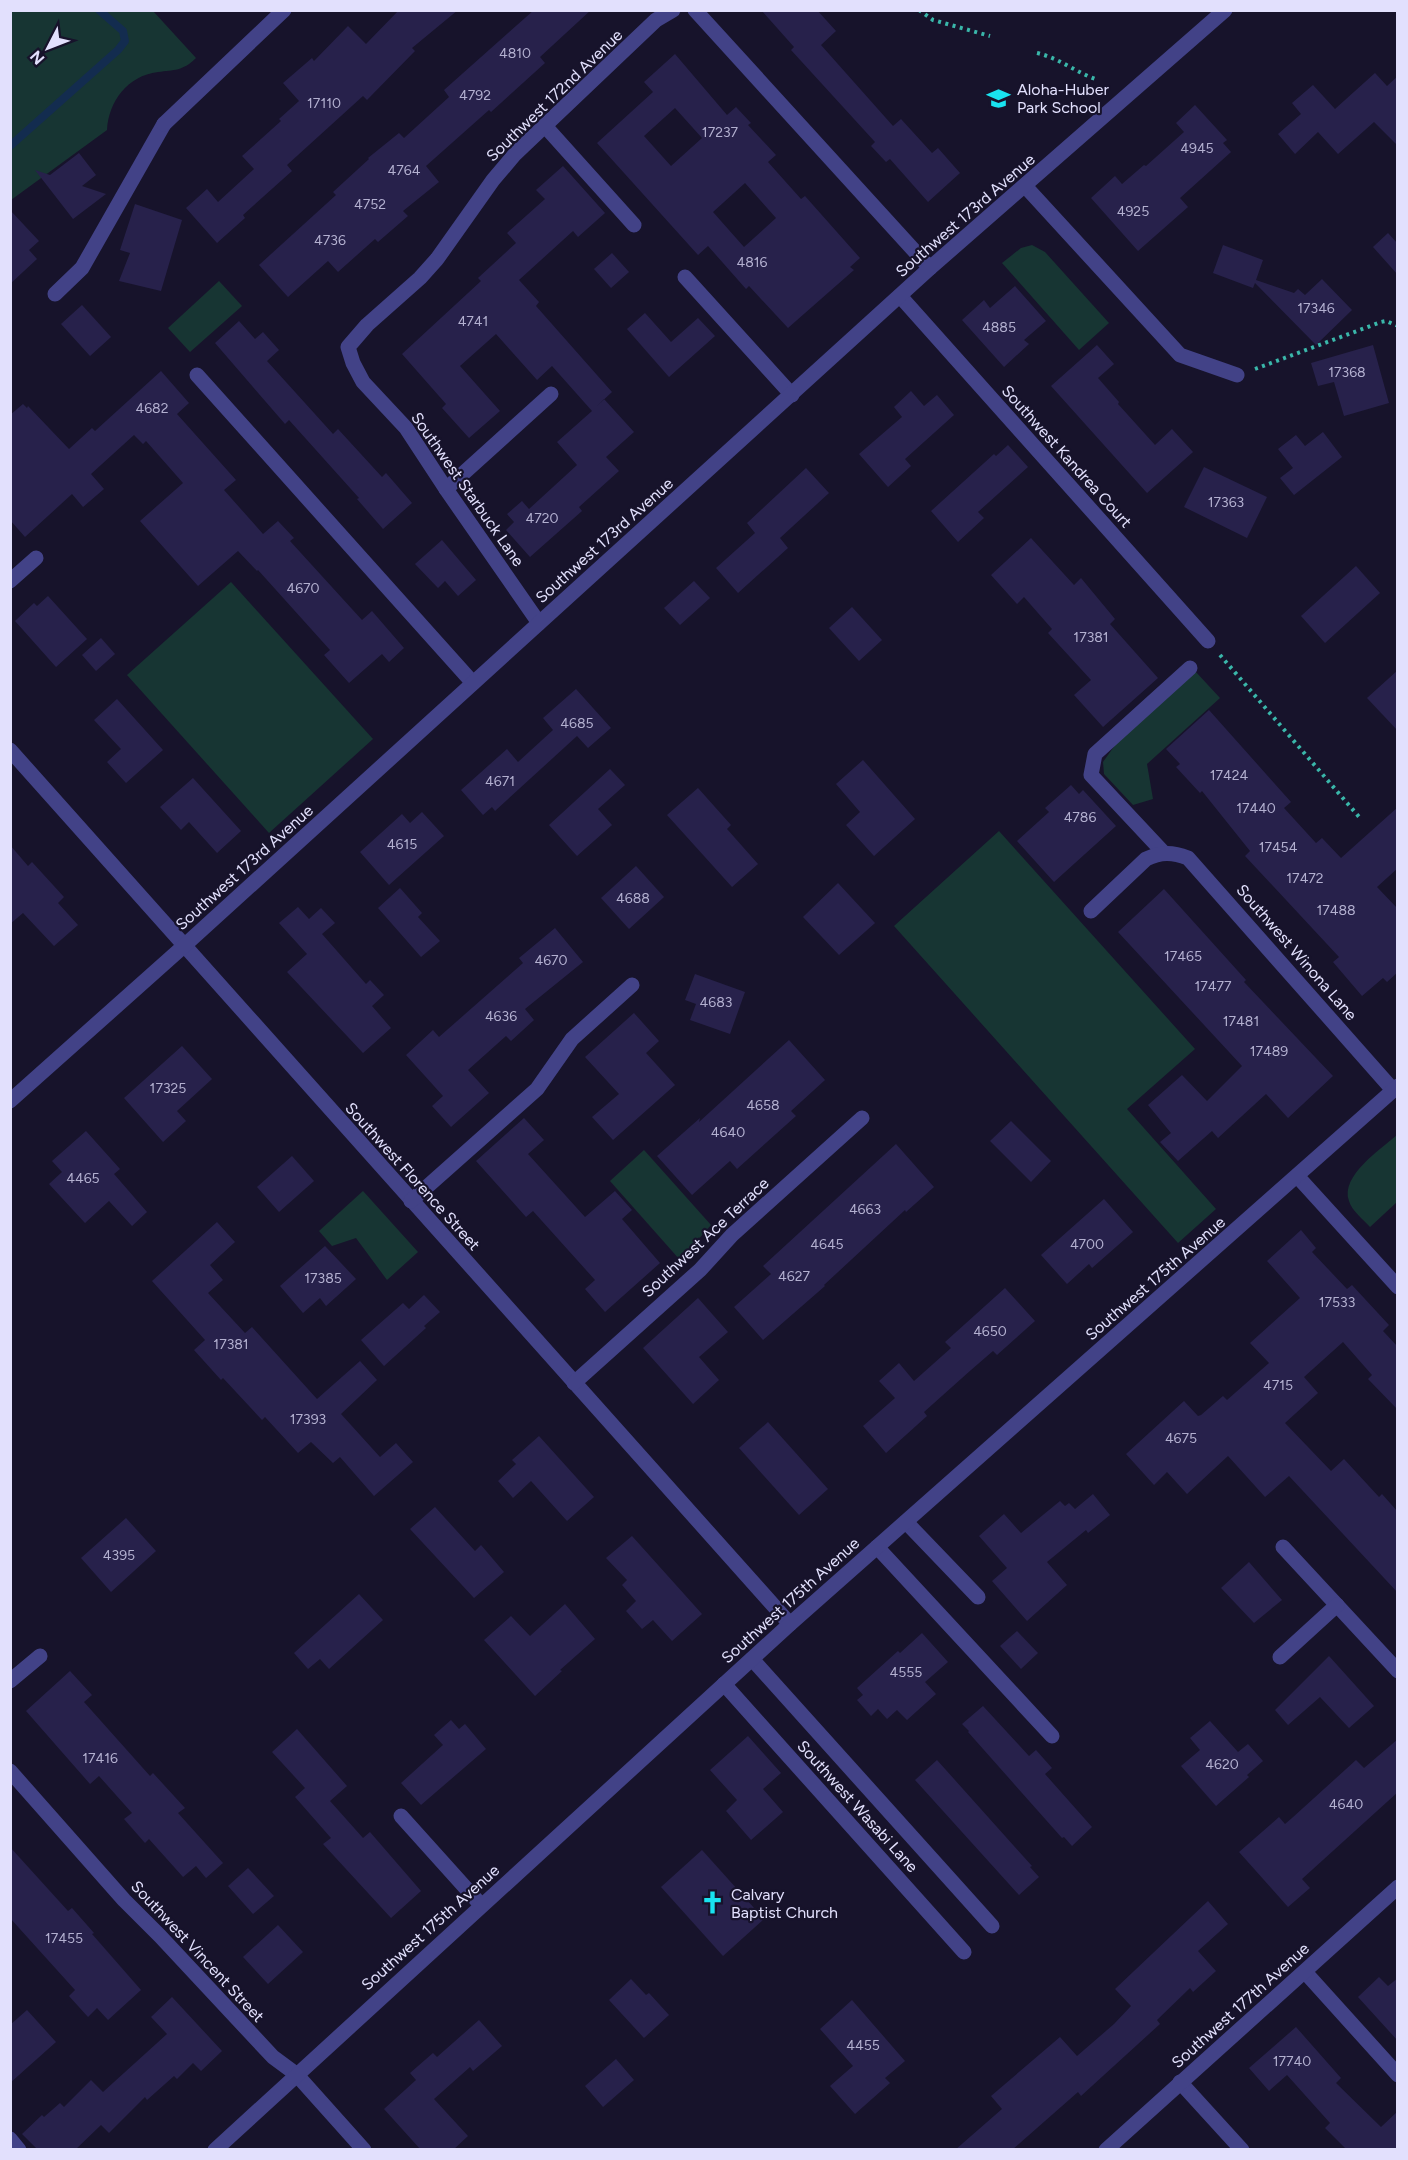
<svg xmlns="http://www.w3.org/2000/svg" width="1408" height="2160" viewBox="0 0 1408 2160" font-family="Figtree,sans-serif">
	<rect width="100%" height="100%" fill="#17132b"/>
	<!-- green -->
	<g fill="#173533">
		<path d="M11,11H153L196,58C183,71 174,70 158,72C127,76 109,101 107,130L11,200Z"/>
		<polygon points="1032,245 1045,252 1109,323 1079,350 1002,263 1021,248"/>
		<polygon points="219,281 242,306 190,352 168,328"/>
		<polygon points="231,582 373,739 269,833 127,675"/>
		<polygon points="1195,671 1220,698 1147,764 1153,799 1133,805 1104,774 1103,762 1118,741"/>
		<polygon points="999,831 1195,1049 1127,1109 1216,1209 1178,1243 894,926"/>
		<path d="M1397,1135V1202L1370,1227C1363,1219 1352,1211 1349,1201C1340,1176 1381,1149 1397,1135Z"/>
		<polygon points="644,1150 711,1225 680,1260 610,1181"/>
		<polygon points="363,1191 418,1252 387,1280 356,1238 332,1246 319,1231"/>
	</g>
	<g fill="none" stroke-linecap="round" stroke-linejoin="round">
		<!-- stream -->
		<polyline stroke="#132c4f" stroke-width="8" points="10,146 118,50 125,41 123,31 99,10"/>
	</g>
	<!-- building -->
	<g fill="#27214b" fill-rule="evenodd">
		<polygon points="399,10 458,10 412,48 415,51 367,100 363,96 287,165 292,171 243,215 245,218 217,243 186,208 207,189 218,202 254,169 242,156 281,121 279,119 299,101 283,83 312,58 314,61 348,26 366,44"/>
		<polygon points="534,10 591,10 540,57 545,63 491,112 489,110 426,166 439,182 403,211 408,216 378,242 375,239 338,272 328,261 288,297 259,265 336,195 333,192 369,159 368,158 399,133 404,138 449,97 444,90"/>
		<polygon points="761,10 817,10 836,31 821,45 893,126 901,119 932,153 938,148 960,173 928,202 890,159 886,162 871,146 875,142 791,50 794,47"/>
		<path d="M675,54L727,115L736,107L751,123L748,125L776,155L768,162L801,199L805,196L860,258L850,267L854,270L788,328L749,286L746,289L708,246L698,255L597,143L653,92L644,82ZM675,108L702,138L671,166L644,136ZM745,183L776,218L744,247L713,212Z"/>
		<polygon points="1375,73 1387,86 1398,76 1398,146 1374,122 1338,154 1318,132 1295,154 1278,134 1301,114 1292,103 1313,85 1335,109"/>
		<polygon points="1195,105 1227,140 1223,143 1231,152 1180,198 1188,207 1138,251 1091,198 1115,176 1122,184 1144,165 1146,166 1184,132 1176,123"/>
		<polygon points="79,153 96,175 82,186 106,194 73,219 35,170 50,175"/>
		<polygon points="563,166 605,213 578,237 573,231 519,280 539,302 536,306 612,392 597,406 604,399 634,432 606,457 619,471 579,507 582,511 530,557 506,530 514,522 507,514 522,501 529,509 577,465 557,442 592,411 552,366 537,380 496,334 460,366 500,411 469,438 442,408 446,404 402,354 481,281 478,278 516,243 507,233 545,199 536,190"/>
		<polygon points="135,204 182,220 161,291 119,281 130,253 120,250"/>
		<polygon points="10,210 39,241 29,250 37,259 10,284"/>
		<polygon points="1388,233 1398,244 1398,275 1373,247"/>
		<polygon points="1223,245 1263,260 1256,280 1294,293 1298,289 1305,295 1322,279 1352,310 1316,345 1255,283 1253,288 1213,273"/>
		<polygon points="612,253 629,272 611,288 594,269"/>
		<polygon points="1015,286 1046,321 1024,340 1029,344 1004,367 962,320 984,300 990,308"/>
		<polygon points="82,305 111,337 90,356 61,324"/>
		<polygon points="645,313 671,342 698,318 715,336 669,377 627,329"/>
		<polygon points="239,321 255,339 263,332 279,350 267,361 333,434 338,429 382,477 386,473 412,503 383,529 357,499 359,498 289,420 285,424 215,343"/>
		<polygon points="1097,345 1114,364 1098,378 1119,402 1118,404 1155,445 1172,429 1193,452 1147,493 1051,386"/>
		<polygon points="1373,345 1389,403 1344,416 1334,382 1318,386 1311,363"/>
		<polygon points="161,371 189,403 177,414 236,480 224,490 263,534 278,521 294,538 290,541 362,620 372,611 404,648 389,662 382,654 349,683 324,655 330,650 258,570 257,571 238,551 198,586 140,521 183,483 146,441 143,444 134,435 91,474 104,489 83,507 72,494 25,537 10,520 10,415 23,404 27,408 28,406 69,449 92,428 95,431"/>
		<polygon points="911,391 924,406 937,395 954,415 905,459 911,466 888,487 859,454 902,417 894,407"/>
		<polygon points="1323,432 1342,457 1294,495 1280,478 1293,468 1278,449 1296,435 1305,446"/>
		<polygon points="1008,445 1028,467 978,512 984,518 958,542 931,511 994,454 996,456"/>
		<polygon points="1204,467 1267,497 1247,538 1184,507"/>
		<polygon points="806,468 829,493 780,538 788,548 738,593 716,568 755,533 747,523"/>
		<polygon points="1031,538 1074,585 1081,578 1115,619 1110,624 1158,678 1103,727 1074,695 1091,680 1048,633 1052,629 1024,597 1017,604 991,575"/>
		<polygon points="442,540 476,580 458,596 445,581 438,588 415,564"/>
		<polygon points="1356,566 1380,593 1325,643 1301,616"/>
		<polygon points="694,581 710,598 680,625 664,608"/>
		<polygon points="48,596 87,639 56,667 15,621 34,603 37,606"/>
		<polygon points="852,607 882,640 859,661 829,628"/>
		<polygon points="101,638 115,654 96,671 82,655"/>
		<polygon points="1398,670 1398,731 1367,698"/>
		<polygon points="576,689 611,728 588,748 577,736 495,811 492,807 483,815 461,790 507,749 518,762 553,730 543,718"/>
		<polygon points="117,699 163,750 126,783 107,762 121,749 94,720"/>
		<polygon points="1209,710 1291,802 1284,808 1316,843 1322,838 1341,858 1398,807 1398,868 1377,887 1398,909 1398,972 1387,982 1383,978 1362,996 1333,962 1339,957 1245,856 1250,851 1202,791 1200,793 1176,767 1180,764 1166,749"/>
		<polygon points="863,760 915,819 874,856 846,825 860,812 836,784"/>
		<polygon points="610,769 625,785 598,809 612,825 577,856 549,825"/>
		<polygon points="193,778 241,831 217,853 189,822 181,830 160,807"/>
		<polygon points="1071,785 1079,794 1083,790 1116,826 1054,882 1017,841 1049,812 1045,808"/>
		<polygon points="698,788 731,825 727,829 758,864 732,887 667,815"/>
		<polygon points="422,812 444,836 389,885 360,852 402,814 410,823"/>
		<polygon points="10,845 28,866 32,862 64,897 58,903 78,925 54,946 23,913 10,924"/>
		<polygon points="636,866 664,897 629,929 601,898"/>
		<polygon points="838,883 875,923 839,955 803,917"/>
		<polygon points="400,888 422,913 418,917 440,941 421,957 378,908"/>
		<polygon points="1164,889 1246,980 1244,982 1333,1076 1288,1118 1266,1094 1218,1138 1212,1131 1178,1161 1160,1142 1171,1133 1148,1105 1182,1075 1207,1101 1242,1066 1118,932"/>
		<polygon points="298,907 309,919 321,908 335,923 322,934 366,984 370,980 384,995 372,1006 391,1028 363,1053 287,972 307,954 279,923"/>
		<polygon points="555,928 583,962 525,1009 534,1020 511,1041 506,1036 468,1070 489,1093 451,1127 432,1106 443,1096 406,1055 433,1030 439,1037 523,963 519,958"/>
		<polygon points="695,974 745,992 730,1034 690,1020 696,1004 685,1000"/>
		<polygon points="634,1013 659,1041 646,1053 675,1085 613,1140 592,1117 619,1094 585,1057"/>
		<polygon points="789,1040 825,1080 791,1111 796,1116 737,1169 730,1161 692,1195 657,1156 700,1118 699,1122"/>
		<polygon points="182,1046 212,1079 177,1111 186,1121 163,1142 124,1098"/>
		<polygon points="524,1118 544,1140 528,1154 585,1217 615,1191 632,1210 622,1219 660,1263 605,1312 585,1289 595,1280 533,1211 526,1217 476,1161"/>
		<polygon points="1011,1121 1051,1161 1031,1182 990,1141"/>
		<polygon points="86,1131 120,1169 114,1174 147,1212 132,1226 109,1201 85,1223 49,1184 62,1172 52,1161"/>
		<polygon points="896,1144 934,1187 906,1212 905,1210 824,1285 825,1286 763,1340 734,1307 771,1274 763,1266"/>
		<polygon points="292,1156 314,1181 279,1212 257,1187"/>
		<polygon points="1104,1199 1133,1232 1092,1268 1089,1264 1067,1284 1041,1255"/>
		<polygon points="217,1222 235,1242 210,1265 223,1280 208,1293 245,1333 252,1327 317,1399 360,1361 377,1380 341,1414 380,1457 396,1443 413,1462 374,1496 340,1457 333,1463 311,1442 298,1453 265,1417 262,1420 223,1378 221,1380 194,1350 205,1340 152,1281"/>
		<polygon points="1301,1230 1316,1248 1312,1252 1347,1289 1352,1285 1389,1325 1383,1331 1398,1347 1398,1410 1368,1379 1372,1375 1343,1342 1304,1377 1318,1393 1285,1423 1331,1471 1344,1459 1379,1497 1382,1494 1398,1512 1398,1593 1289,1476 1265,1497 1228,1456 1187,1494 1167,1472 1154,1485 1126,1454 1184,1401 1198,1416 1201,1415 1223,1396 1227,1400 1269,1363 1250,1343 1300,1298 1267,1261"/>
		<polygon points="325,1246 356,1279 326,1306 320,1298 303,1313 280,1286"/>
		<polygon points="1005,1288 1035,1321 997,1355 993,1351 971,1370 924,1412 927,1416 886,1453 863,1426 895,1398 879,1381 899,1363 914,1381 951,1348 945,1342"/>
		<polygon points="424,1295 440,1312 424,1326 426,1328 384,1366 361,1340 403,1303 409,1309"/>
		<polygon points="698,1298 728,1332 699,1357 719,1380 693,1404 643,1348"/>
		<polygon points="768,1422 828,1489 799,1515 739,1448"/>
		<polygon points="539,1436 594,1497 567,1521 531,1481 513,1498 498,1481 516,1464 512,1460"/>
		<polygon points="1093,1494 1110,1515 1088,1533 1086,1530 1047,1562 1067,1585 1027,1621 992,1581 1007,1568 979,1536 1004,1514 1021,1533 1060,1501 1065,1506 1069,1503 1075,1509"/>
		<polygon points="435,1507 475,1551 481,1545 504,1572 474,1598 410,1529"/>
		<polygon points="126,1518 156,1551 111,1592 81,1558"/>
		<polygon points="632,1536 702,1614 672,1641 653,1620 642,1629 626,1611 636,1601 622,1585 627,1580 606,1558"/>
		<polygon points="1249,1562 1282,1600 1254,1623 1221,1588"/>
		<polygon points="359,1594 383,1620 329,1669 320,1659 308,1669 294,1653"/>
		<polygon points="565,1604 595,1639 560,1670 562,1671 535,1696 484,1640 511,1616 530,1636"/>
		<polygon points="1017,1631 1038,1653 1021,1669 1000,1646"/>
		<polygon points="922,1633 948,1662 925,1682 936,1694 907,1720 897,1710 887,1719 878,1709 871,1716 857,1700 863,1695 857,1688 898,1651 900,1653"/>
		<polygon points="1329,1656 1374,1706 1349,1728 1320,1697 1288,1725 1275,1710"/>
		<polygon points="70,1671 92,1695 84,1702 150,1776 153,1773 185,1808 178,1813 223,1863 206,1878 196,1866 183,1877 149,1839 145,1843 124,1819 132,1813 99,1776 90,1784 26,1711"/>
		<polygon points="983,1706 1029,1756 1036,1750 1052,1768 1045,1774 1092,1827 1072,1846 1064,1837 1062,1838 968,1732 969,1731 962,1724"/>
		<polygon points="451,1720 459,1729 465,1724 486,1749 421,1805 401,1783 443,1745 434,1735"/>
		<polygon points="1210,1721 1238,1752 1248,1744 1263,1761 1247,1775 1249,1777 1216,1806 1181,1766 1200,1750 1190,1738"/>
		<polygon points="297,1729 347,1786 330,1801 363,1838 370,1832 421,1891 391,1918 323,1844 331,1838 295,1797 305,1788 272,1752"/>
		<polygon points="748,1736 781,1773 763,1789 783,1812 751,1840 726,1811 737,1800 710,1770"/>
		<polygon points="1398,1739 1398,1792 1302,1879 1310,1888 1288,1907 1239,1852 1279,1817 1285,1824 1292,1818 1356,1760 1364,1768"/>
		<polygon points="937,1760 1032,1866 1030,1867 1039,1877 1019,1895 915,1780"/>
		<polygon points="10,1847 68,1911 72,1908 94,1933 92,1934 141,1990 108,2020 97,2008 88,2017 69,1996 75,1990 10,1918"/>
		<polygon points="702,1850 764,1919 723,1956 661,1887"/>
		<polygon points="248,1868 274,1896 253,1914 228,1886"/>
		<polygon points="1208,1901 1228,1924 1198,1951 1216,1971 1193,1992 1190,1988 1157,2020 1160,2024 1081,2096 1078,2092 1012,2150 955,2150 1002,2109 991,2096 1060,2037 1077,2056 1114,2024 1131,2006 1115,1989"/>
		<polygon points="278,1925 303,1952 268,1984 243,1957"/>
		<polygon points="1379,1977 1388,1986 1398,1978 1398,2041 1358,1997"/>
		<polygon points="631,1979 646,1995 649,1993 669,2015 644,2038 609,2000"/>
		<polygon points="172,1997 222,2051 201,2071 193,2063 177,2079 174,2076 147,2100 145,2097 109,2133 101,2125 75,2150 38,2150 22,2134 42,2115 44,2117 60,2103 64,2107 91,2080 103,2092 167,2034 151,2017"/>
		<polygon points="852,2000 905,2061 885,2078 890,2083 855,2114 830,2086 853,2066 820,2029"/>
		<polygon points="27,2010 56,2042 10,2083 10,2025"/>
		<polygon points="479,2020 502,2046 473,2071 470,2067 434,2099 468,2136 453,2150 421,2150 384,2109 416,2080 410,2073 433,2053 437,2057"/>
		<polygon points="1296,2027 1341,2078 1336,2083 1381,2127 1398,2111 1398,2150 1347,2150 1325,2128 1330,2123 1287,2075 1269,2091 1249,2068"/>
		<polygon points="616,2059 634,2080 603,2107 585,2086"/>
	</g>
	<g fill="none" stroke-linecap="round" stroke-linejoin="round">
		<!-- path -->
		<g stroke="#3ab7aa" stroke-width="4" stroke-dasharray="3 4.5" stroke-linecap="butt">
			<polyline points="919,10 933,20 990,36"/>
			<path d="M1037,53C1059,58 1077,73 1098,80"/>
			<polyline points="1255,369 1381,322 1386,321 1398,326"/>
			<polyline points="1220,655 1360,818"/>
		</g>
		<!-- service -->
		<g stroke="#424287" stroke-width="15">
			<polyline points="545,126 634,225"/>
			<polyline points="685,277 792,395"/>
			<polyline points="55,294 82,268 164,124"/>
			<polyline points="197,375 473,683"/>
			<polyline points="446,489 551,394"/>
			<polyline points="1164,853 1091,775 1095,754 1190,668"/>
			<polyline points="906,1522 978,1597"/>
			<polyline points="877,1547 1052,1736"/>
			<polyline points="752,1659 992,1926"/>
			<polyline points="10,1681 40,1656"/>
			<polyline points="724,1684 964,1952"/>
			<polyline points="10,2139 19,2150"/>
		</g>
		<!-- minor -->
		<g stroke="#424287" stroke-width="15">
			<polyline points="695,10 930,268"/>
			<polyline points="164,124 284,10"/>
			<polyline points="1025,186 1180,355 1237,375"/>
			<polyline points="900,296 1208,641"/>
			<polyline points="10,581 36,558"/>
			<polyline points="539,623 446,489 406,428 363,382 353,363 348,347 367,325 420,278 437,259 493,180 515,154 656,20 673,10"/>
			<polyline points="10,750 790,1624"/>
			<path d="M1091,911L1146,859C1161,852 1172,852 1188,858L1393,1090"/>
			<polyline points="10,1101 185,945 930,268 1225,10"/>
			<polyline points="1298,1177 1398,1287"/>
			<polyline points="411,1201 537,1089 572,1039 632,985"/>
			<polyline points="574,1383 700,1270 732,1235 862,1118"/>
			<polyline points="1283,1547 1398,1671"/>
			<polyline points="1280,1657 1337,1605"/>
			<polyline points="10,1771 124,1900 160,1936 273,2057 296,2074 364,2150"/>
			<polyline points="401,1816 481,1905"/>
			<polyline points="1305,1972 1398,2075"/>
			<polyline points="1180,2082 1242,2150"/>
			<polyline points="215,2150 790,1624 1398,1086"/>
			<polyline points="1106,2150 1398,1887"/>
		</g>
	</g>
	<!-- icons -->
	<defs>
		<symbol id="school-bare" viewBox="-9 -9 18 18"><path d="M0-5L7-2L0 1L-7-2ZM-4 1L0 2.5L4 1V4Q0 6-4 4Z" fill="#19e3f0" stroke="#17132b" stroke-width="2.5" paint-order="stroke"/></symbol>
		<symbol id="church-bare" viewBox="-9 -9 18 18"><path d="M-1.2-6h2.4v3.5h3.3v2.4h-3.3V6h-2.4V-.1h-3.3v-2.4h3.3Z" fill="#19e3f0" stroke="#17132b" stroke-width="2.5" paint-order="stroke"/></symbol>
	</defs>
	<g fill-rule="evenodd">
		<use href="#school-bare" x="982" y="82" width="33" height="33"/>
		<use href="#church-bare" x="696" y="1886" width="33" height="33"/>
	</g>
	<g text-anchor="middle" stroke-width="4.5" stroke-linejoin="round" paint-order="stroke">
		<!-- number labels -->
		<g font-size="14" fill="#b3b0d0">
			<text x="515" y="58">4810</text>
			<text x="475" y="100">4792</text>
			<text x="324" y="108">17110</text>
			<text x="720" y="137">17237</text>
			<text x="1197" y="153">4945</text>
			<text x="404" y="175">4764</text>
			<text x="370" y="209">4752</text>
			<text x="1133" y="216">4925</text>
			<text x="330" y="245">4736</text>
			<text x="752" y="267">4816</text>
			<text x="1316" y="313">17346</text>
			<text x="473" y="326">4741</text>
			<text x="999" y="332">4885</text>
			<text x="1347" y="377">17368</text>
			<text x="152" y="413">4682</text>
			<text x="1226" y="507">17363</text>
			<text x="542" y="523">4720</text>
			<text x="303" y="593">4670</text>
			<text x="1091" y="642">17381</text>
			<text x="577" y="728">4685</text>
			<text x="1229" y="780">17424</text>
			<text x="500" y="786">4671</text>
			<text x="1256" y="813">17440</text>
			<text x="1080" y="822">4786</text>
			<text x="402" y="849">4615</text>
			<text x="1278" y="852">17454</text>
			<text x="1305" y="883">17472</text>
			<text x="633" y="903">4688</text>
			<text x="1336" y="915">17488</text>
			<text x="1183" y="961">17465</text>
			<text x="551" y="965">4670</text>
			<text x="1213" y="991">17477</text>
			<text x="716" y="1007">4683</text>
			<text x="501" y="1021">4636</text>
			<text x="1241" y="1026">17481</text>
			<text x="1269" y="1056">17489</text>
			<text x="168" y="1093">17325</text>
			<text x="763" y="1110">4658</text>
			<text x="728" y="1137">4640</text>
			<text x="83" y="1183">4465</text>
			<text x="865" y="1214">4663</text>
			<text x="827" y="1249">4645</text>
			<text x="1087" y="1249">4700</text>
			<text x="794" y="1281">4627</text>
			<text x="323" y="1283">17385</text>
			<text x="1337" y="1307">17533</text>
			<text x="990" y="1336">4650</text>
			<text x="231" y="1349">17381</text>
			<text x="1278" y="1390">4715</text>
			<text x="308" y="1424">17393</text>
			<text x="1181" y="1443">4675</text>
			<text x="119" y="1560">4395</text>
			<text x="906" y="1677">4555</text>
			<text x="100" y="1763">17416</text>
			<text x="1222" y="1769">4620</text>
			<text x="1346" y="1809">4640</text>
			<text x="64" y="1943">17455</text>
			<text x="863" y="2050">4455</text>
			<text x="1292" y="2066">17740</text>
		</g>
		<!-- poi labels -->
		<g font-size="16" fill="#e2e0fd" stroke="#17132b" text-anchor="start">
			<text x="1017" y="95">Aloha-Huber<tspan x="1017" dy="18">Park School</tspan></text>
			<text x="731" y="1900">Calvary<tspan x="731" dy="18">Baptist Church</tspan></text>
		</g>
		<!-- street labels -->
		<g font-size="16" fill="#e2e0fd" stroke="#17132b">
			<text transform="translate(554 95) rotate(-44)" y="6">Southwest 172nd Avenue</text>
			<text transform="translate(965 215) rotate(-41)" y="6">Southwest 173rd Avenue</text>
			<text transform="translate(1067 456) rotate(48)" y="6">Southwest Kandrea Court</text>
			<text transform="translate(468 489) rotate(55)" y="6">Southwest Starbuck Lane</text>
			<text transform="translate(604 540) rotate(-42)" y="6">Southwest 173rd Avenue</text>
			<text transform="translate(244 867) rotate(-42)" y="6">Southwest 173rd Avenue</text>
			<text transform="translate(1297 952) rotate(49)" y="6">Southwest Winona Lane</text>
			<text transform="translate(413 1176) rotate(48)" y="6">Southwest Florence Street</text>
			<text transform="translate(705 1237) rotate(-43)" y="6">Southwest Ace Terrace</text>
			<text transform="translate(1155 1278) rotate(-41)" y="6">Southwest 175th Avenue</text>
			<text transform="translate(790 1600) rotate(-42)" y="6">Southwest 175th Avenue</text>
			<text transform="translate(858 1806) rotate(48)" y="6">Southwest Wasabi Lane</text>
			<text transform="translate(430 1927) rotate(-42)" y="6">Southwest 175th Avenue</text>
			<text transform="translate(198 1951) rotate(47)" y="6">Southwest Vincent Street</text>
			<text transform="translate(1240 2005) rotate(-42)" y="6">Southwest 177th Avenue</text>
		</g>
	</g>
	<!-- border -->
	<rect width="1408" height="2160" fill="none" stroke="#e2e0fd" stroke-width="24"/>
	<!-- north arrow -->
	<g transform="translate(48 48) rotate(228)" stroke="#17132b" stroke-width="4.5" paint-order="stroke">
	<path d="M0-4.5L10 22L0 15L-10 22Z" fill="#e2e0fd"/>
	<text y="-9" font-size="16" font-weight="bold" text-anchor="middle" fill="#e2e0fd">N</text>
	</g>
</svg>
